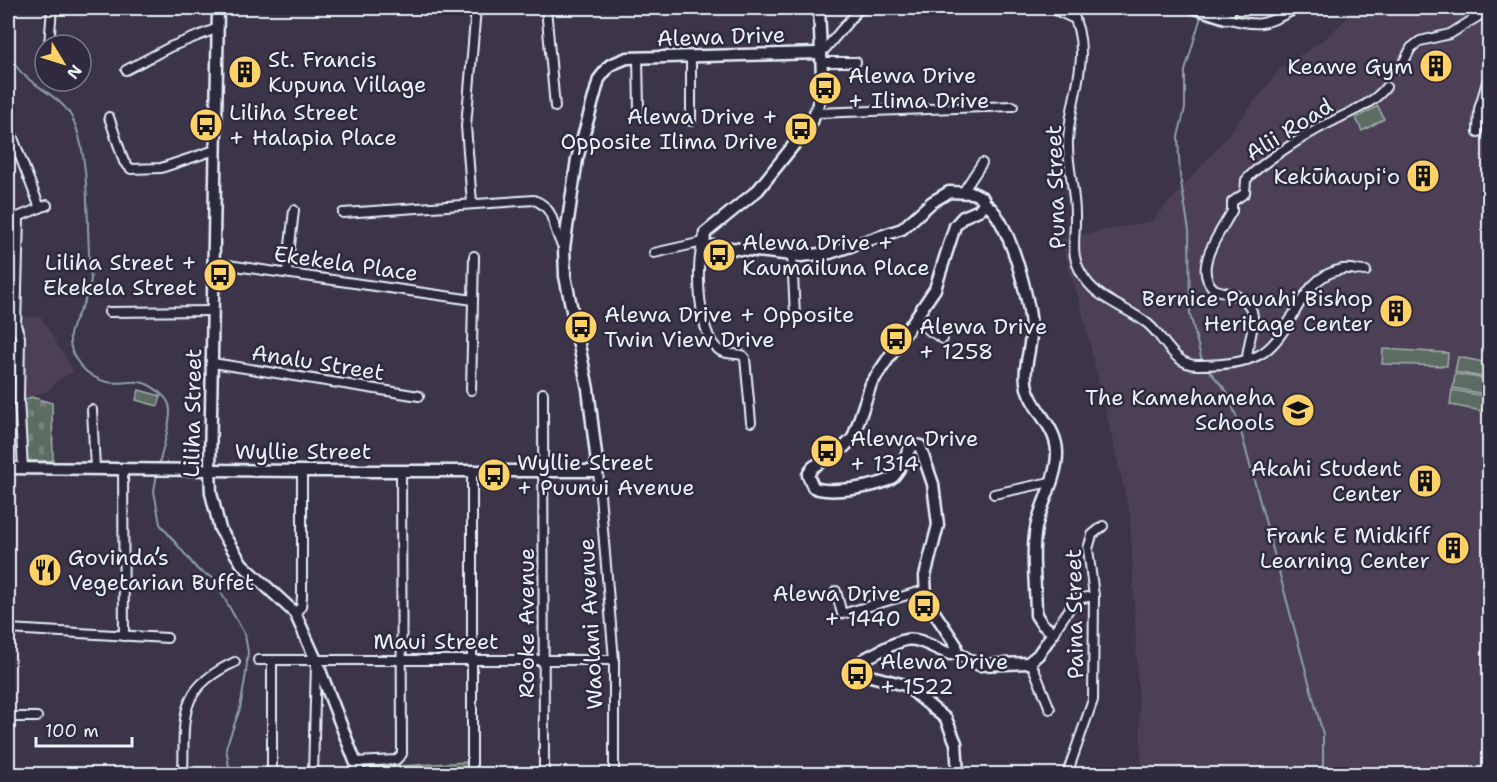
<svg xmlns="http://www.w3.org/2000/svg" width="1497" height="782" viewBox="0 0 1497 782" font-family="'Shantell Sans',sans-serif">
	<defs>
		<pattern id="forest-crowns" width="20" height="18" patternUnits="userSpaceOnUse" patternTransform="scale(1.5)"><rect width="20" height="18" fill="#5d6c62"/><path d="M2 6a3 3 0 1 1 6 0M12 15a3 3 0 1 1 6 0" fill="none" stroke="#748179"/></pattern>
		<pattern id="cemetery-stones" width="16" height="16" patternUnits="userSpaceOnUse" patternTransform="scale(1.5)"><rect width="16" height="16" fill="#5d6c62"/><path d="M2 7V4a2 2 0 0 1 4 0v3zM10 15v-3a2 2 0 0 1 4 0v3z" fill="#748179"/></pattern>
	</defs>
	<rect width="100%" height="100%" fill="#3c3448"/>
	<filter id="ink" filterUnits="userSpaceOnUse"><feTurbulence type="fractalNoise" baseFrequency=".0167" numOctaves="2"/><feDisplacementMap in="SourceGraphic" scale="12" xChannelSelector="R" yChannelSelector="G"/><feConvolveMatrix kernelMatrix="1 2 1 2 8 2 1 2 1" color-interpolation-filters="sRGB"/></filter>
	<g filter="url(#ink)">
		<!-- built -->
		<g fill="#4c4055">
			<polygon points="1357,8 1489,8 1489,774 1142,774 1130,514 1081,307 1060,239 1152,221 1218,147 1281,68 1327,37"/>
			<polygon points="8,316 41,317 74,372 59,379 50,389 23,401 26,461 8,461"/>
		</g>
		<!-- forest -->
		<polygon fill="url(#forest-crowns)" stroke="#a2aead" stroke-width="1.5" points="467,762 467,774 368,774 366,768"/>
		<!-- cemetery -->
		<polygon fill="url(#cemetery-stones)" stroke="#a2aead" stroke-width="1.5" points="31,397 52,403 53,461 26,461 23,401"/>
		<!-- garden -->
		<g fill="#5d6c62" stroke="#a2aead" stroke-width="1.5">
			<polygon points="1378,106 1384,119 1362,131 1356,118"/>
			<polygon points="1383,349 1448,353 1447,366 1382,364"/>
			<polygon points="1458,357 1489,363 1487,378 1455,372"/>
			<polygon points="1455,374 1487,379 1484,394 1453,388"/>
			<polygon points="139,390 161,396 158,406 136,400"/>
			<polygon points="1452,390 1484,396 1482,411 1450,405"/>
		</g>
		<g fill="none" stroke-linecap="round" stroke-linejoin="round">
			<!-- stream -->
			<g stroke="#8e9eaf" stroke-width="2">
				<polyline points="1202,13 1185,71 1185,108 1178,137 1180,176 1189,231 1190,314 1202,361"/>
				<path d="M8,45C10,51 12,60 16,66C29,85 54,92 68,111C93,147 85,233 91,279C89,302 73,316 70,335C68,357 86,377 107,382C128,386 139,374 159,392C165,397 170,402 170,411C170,428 162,449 159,466"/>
				<polyline points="1207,368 1227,392 1238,421 1323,734 1323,774"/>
				<polyline points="157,474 154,491 160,524 198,570 213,578 245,635 248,652 246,673 240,709 226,747 230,774"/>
			</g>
			<defs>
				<g id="street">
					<polyline points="546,8 555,107"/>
					<polyline points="1051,8 1075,19"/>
					<path d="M1070,8C1095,56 1070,92 1068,141C1067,165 1075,190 1075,214C1076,240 1068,255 1085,279C1100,301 1127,307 1148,324C1164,337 1174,366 1198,365C1218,365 1247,364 1264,352C1296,329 1299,276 1343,269C1351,268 1359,271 1366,271"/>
					<path d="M1226,18C1262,28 1265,24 1298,8"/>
					<polyline points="49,45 52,8"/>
					<polyline points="819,53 826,48 859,9 864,8"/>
					<polyline points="638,57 639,109"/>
					<polyline points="821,62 856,62"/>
					<polyline points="1400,69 1411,48 1420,41 1450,34 1490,9"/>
					<polyline points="126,70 170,47 218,28"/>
					<polyline points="816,113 1013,106"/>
					<polyline points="109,117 124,162 131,169 161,168 215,150"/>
					<polyline points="691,121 691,56"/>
					<polyline points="8,125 40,208"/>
					<polyline points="1478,132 1479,109 1490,72"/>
					<polyline points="963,192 982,163"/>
					<polyline points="472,203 466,126 476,8"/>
					<path d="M343,213L534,200C558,209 551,231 564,248"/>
					<polyline points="19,217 16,325 20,337 19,399 23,468"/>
					<polyline points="8,221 47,205"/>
					<path d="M703,242C695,264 698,336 719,350C726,355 734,353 742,355L745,358L751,422"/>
					<polyline points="654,253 703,242"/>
					<polyline points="792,255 795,315"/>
					<polyline points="214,263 473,300"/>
					<polyline points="287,272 294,210"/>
					<polyline points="109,312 213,311"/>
					<polyline points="914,321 943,339"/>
					<path d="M1247,360C1247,337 1266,309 1237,296C1230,293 1222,292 1214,289C1191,268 1221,232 1232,211V202L1245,193L1246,180C1261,162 1309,133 1331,122C1351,111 1372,105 1386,87"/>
					<polyline points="213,363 419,396"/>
					<polyline points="471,390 474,256"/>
					<polyline points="543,393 544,774"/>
					<polyline points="92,410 95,468"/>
					<polyline points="123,468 124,636"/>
					<polyline points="598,471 614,660 614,774"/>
					<polyline points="994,494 1050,482"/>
					<polyline points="836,591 842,614 925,590"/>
					<polyline points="295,613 301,607 302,597 302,471"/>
					<polyline points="8,629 167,638"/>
					<polyline points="1053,633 1076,599 1094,596"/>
					<polyline points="258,660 614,660"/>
					<polyline points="272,660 272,774"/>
					<polyline points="1031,662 1050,709"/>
					<polyline points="8,717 37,717"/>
					<polyline points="355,762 396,760 402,754 401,471"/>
					<path d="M183,774C185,717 176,689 235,662"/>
					<polyline points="313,774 316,664"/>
					<polyline points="472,774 472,471"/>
					<polyline points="1067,774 1093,700 1094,596 1088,549 1092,535 1103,526"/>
				</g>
				<g id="secondary">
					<polyline points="218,8 210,470 211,493 220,529 242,564 295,613 316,660 360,774"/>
					<polyline points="819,8 822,75 819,101 812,122 758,190 705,233 704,245 801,256 830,253 902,229 932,202 949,192 973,193 983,198 984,203"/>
					<polyline points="1195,8 1226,18 1231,8"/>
					<polyline points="8,468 302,471 598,471 588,389 565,276 564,248 577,159 599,79 610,65 627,58 819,53"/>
					<path d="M955,652L956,645L926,600L925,576L938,525L933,484L920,446L913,445L910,448C905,457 900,470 893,477C881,487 827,495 813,487L808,475L813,467L844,447L853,438L871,384L935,289L955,226L963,217L979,210L984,203"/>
					<path d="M955,652L979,665L1028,663L1038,655L1053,633L1042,624L1036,615C1036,587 1031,555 1036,528C1041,503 1057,479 1057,453C1057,427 1034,412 1027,388C1022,368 1032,349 1031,329C1031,303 1008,214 984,203"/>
					<path d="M955,652L950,654C912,639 916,631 876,653C869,657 861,659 858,667L863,674L905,685L946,719L956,743L958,774"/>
				</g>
			</defs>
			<!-- street casing -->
			<use href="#street" stroke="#e8f1f8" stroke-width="12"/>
			<!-- secondary casing -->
			<use href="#secondary" stroke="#e8f1f8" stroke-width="15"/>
			<!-- street -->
			<use href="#street" stroke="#2f2a3d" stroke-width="8"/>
			<!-- secondary -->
			<use href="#secondary" stroke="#2f2a3d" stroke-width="10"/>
		</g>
	</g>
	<!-- icons -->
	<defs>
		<symbol id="building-disc" viewBox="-11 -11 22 22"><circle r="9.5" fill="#ffd166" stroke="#2f2a3d"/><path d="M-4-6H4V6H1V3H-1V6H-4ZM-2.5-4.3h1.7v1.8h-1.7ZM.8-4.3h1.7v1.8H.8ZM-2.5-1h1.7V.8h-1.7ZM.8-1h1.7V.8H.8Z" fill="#111"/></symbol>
		<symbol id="bus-disc" viewBox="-11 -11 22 22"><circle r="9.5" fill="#ffd166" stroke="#2f2a3d"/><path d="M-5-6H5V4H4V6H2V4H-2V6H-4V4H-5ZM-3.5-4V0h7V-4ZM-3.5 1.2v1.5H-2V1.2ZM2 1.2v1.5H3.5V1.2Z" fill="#111"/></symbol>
		<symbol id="school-disc" viewBox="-11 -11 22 22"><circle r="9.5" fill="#ffd166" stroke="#2f2a3d"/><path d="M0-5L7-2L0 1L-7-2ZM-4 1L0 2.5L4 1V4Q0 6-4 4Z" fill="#111"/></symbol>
		<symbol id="restaurant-disc" viewBox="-11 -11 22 22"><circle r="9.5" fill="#ffd166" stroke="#2f2a3d"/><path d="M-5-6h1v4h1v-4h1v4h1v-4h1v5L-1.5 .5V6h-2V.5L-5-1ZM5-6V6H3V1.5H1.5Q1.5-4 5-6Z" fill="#111"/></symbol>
	</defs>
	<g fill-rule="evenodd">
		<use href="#building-disc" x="1417" y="47" width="38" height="38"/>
		<use href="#building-disc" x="226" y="53" width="38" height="38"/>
		<use href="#bus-disc" x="806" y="69" width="38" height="38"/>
		<use href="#bus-disc" x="187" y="106" width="38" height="38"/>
		<use href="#bus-disc" x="782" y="110" width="38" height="38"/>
		<use href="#building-disc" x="1404" y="157" width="38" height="38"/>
		<use href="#bus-disc" x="700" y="236" width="38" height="38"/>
		<use href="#bus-disc" x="201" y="256" width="38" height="38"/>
		<use href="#building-disc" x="1377" y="292" width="38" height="38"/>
		<use href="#bus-disc" x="562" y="308" width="38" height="38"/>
		<use href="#bus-disc" x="877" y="320" width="38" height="38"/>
		<use href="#school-disc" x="1279" y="391" width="38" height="38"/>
		<use href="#bus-disc" x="808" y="432" width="38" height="38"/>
		<use href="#bus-disc" x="475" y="456" width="38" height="38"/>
		<use href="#building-disc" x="1406" y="462" width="38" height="38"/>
		<use href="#building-disc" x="1434" y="529" width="38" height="38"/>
		<use href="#restaurant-disc" x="26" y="551" width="38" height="38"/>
		<use href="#bus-disc" x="905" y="587" width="38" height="38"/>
		<use href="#bus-disc" x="838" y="655" width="38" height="38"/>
	</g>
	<g text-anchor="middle" stroke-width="5" stroke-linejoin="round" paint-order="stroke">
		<!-- street labels -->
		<g font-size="22" fill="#e8f1f8" stroke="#2f2a3d">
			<text transform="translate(721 36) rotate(-2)" y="8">Alewa Drive</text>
			<text transform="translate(1289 129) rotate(-32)" y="8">Alii Road</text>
			<text transform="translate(1055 187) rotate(-92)" y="8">Puna Street</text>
			<text transform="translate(346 263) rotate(8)" y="8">Ekekela Place</text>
			<text transform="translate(318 362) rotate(9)" y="8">Analu Street</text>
			<text transform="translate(192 413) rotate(-89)" y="8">Liliha Street</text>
			<text x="303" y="459">Wyllie Street</text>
			<text transform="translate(1074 614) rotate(-91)" y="8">Paina Street</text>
			<text transform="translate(526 623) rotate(-90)" y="8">Rooke Avenue</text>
			<text transform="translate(590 624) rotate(-93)" y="8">Waolani Avenue</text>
			<text x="436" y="649">Maui Street</text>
		</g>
		<!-- poi labels -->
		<g font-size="22" fill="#e8f1f8" stroke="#2f2a3d" text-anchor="start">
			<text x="268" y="67">St. Francis<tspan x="268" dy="25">Kupuna Village</tspan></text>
			<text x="1413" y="74" text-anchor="end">Keawe Gym</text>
			<text x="848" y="83">Alewa Drive<tspan x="848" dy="25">+ Ilima Drive</tspan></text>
			<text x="229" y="120">Liliha Street<tspan x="229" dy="25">+ Halapia Place</tspan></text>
			<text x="778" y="124" text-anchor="end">Alewa Drive +<tspan x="778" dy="25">Opposite Ilima Drive</tspan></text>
			<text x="1400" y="184" text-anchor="end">Kekūhaupiʻo</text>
			<text x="742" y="250">Alewa Drive +<tspan x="742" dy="25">Kaumailuna Place</tspan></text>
			<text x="197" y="270" text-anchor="end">Liliha Street +<tspan x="197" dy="25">Ekekela Street</tspan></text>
			<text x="1373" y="306" text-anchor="end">Bernice Pauahi Bishop<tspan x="1373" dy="25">Heritage Center</tspan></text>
			<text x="604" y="322">Alewa Drive + Opposite<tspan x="604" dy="25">Twin View Drive</tspan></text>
			<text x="919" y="334">Alewa Drive<tspan x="919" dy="25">+ 1258</tspan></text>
			<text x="1275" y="405" text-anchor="end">The Kamehameha<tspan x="1275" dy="25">Schools</tspan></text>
			<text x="850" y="446">Alewa Drive<tspan x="850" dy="25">+ 1314</tspan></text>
			<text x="517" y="470">Wyllie Street<tspan x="517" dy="25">+ Puunui Avenue</tspan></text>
			<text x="1402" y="476" text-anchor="end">Akahi Student<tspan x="1402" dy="25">Center</tspan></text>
			<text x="1430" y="543" text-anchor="end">Frank E Midkiff<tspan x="1430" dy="25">Learning Center</tspan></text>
			<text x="68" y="565">Govinda’s<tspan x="68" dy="25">Vegetarian Buffet</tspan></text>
			<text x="901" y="601" text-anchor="end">Alewa Drive<tspan x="901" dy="25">+ 1440</tspan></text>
			<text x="880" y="669">Alewa Drive<tspan x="880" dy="25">+ 1522</tspan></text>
		</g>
	</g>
	<!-- margin -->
	<rect width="1497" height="782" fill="none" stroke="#2f2a3d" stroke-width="30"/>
	<rect x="15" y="15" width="1467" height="752" fill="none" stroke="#e8f1f8" stroke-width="2" filter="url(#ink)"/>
	<!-- north arrow -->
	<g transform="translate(63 63) rotate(128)"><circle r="28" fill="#2f2a3d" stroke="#797a88" stroke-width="1.5"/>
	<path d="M0-4.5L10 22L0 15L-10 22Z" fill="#ffd166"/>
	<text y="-9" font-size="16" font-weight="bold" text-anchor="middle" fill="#e8f1f8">N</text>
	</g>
	<!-- scale -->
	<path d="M36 737v9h96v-9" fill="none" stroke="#e8f1f8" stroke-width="3"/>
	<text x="45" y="737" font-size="18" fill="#e8f1f8" stroke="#2f2a3d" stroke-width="4.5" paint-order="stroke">100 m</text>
</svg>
